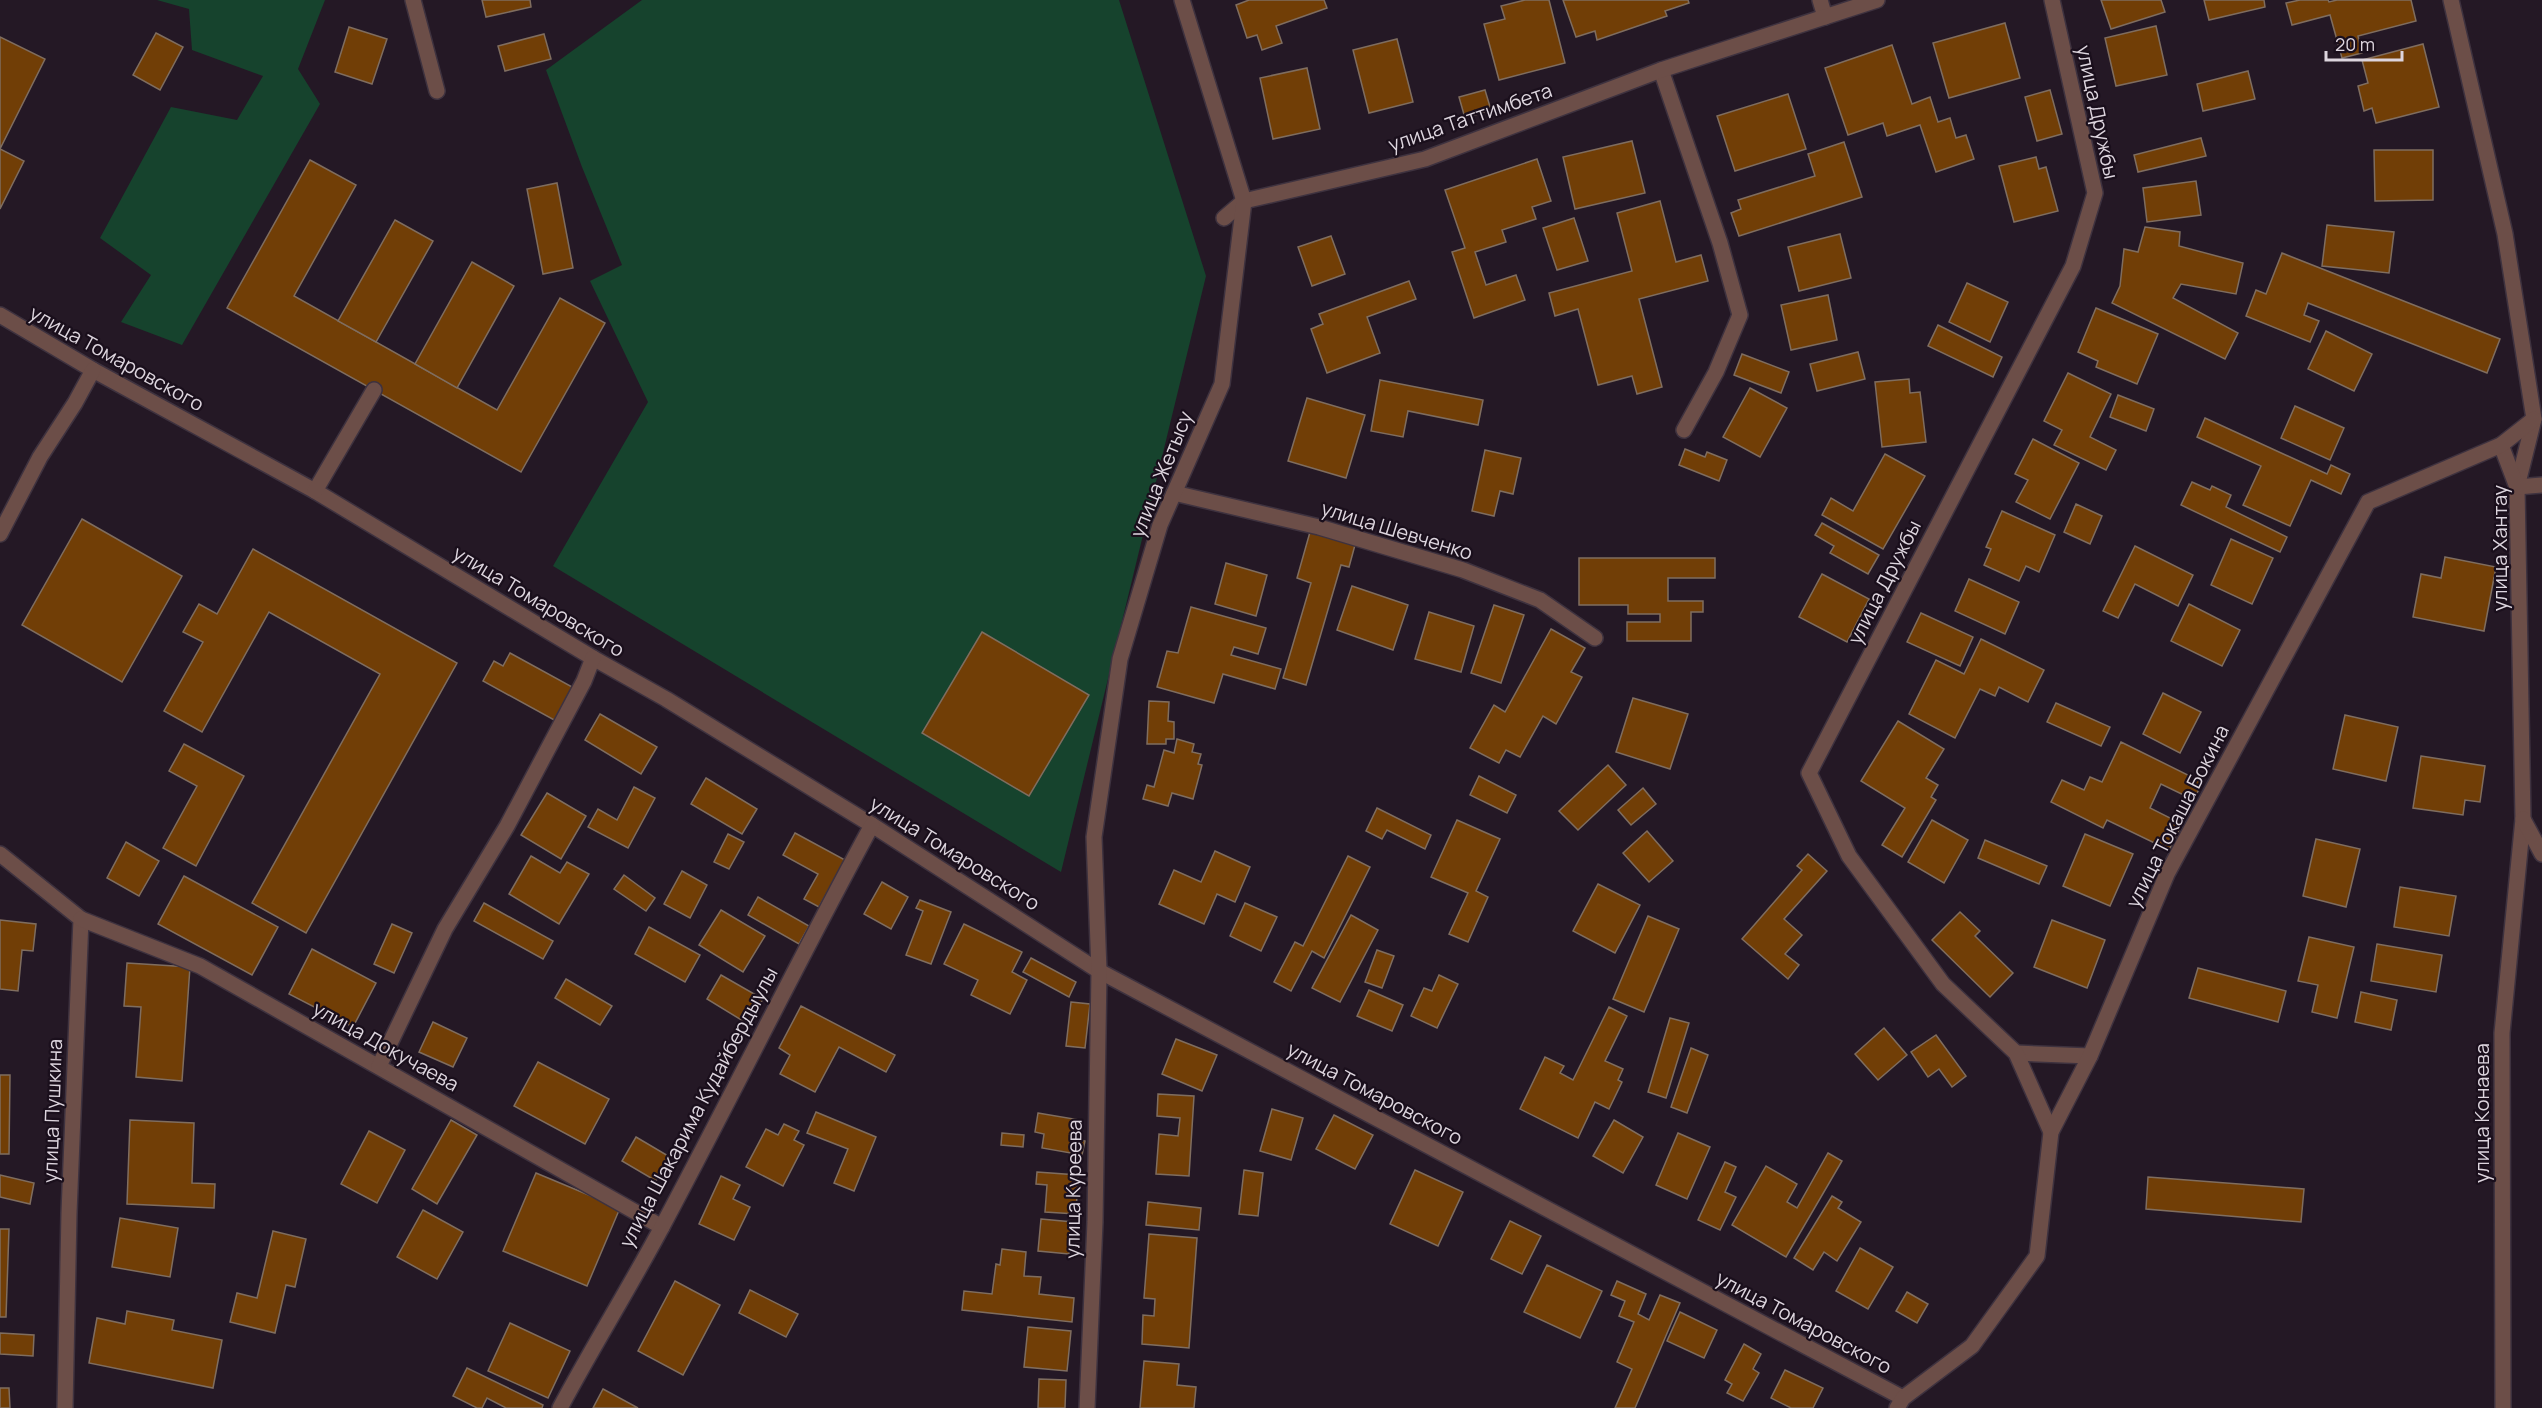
<svg xmlns="http://www.w3.org/2000/svg" width="2542" height="1408" viewBox="0 0 2542 1408" font-family="Manrope,sans-serif">
	<rect width="100%" height="100%" fill="#241825"/>
	<!-- green -->
	<g fill="#16432d">
		<polygon points="157,0 325,0 298,69 320,104 182,345 121,322 151,275 100,238 171,107 237,120 263,76 192,50 189,9"/>
		<polygon points="642,0 1119,0 1206,276 1061,872 553,566 648,402 590,281 622,265 582,167 546,70"/>
	</g>
	<!-- building -->
	<g fill="#713e06" stroke="#7f6d5f" stroke-width="1.5">
		<polygon points="482,0 530,0 531,7 486,17"/>
		<polygon points="1249,0 1324,0 1327,8 1276,26 1282,43 1262,50 1257,35 1247,38 1236,5"/>
		<polygon points="1525,0 1549,0 1565,63 1499,80 1484,24 1505,19 1501,6"/>
		<polygon points="1563,0 1688,0 1689,3 1665,11 1667,16 1597,40 1595,31 1576,37"/>
		<polygon points="2101,0 2161,0 2165,12 2111,29"/>
		<polygon points="2204,0 2264,0 2265,7 2209,20"/>
		<polygon points="2300,0 2328,0 2329,2 2337,0 2411,0 2416,21 2358,36 2362,53 2342,58 2330,15 2292,25 2286,3"/>
		<polygon points="2005,23 2020,78 1949,98 1933,43"/>
		<polygon points="2156,26 2167,75 2116,86 2105,38"/>
		<polygon points="349,27 387,39 372,84 335,72"/>
		<polygon points="156,33 183,47 160,90 133,75"/>
		<polygon points="544,34 551,59 505,71 498,46"/>
		<polygon points="0,37 45,59 0,149 24,161 0,209"/>
		<polygon points="1397,39 1413,102 1369,113 1353,50"/>
		<polygon points="2423,44 2439,107 2376,123 2372,108 2364,111 2358,86 2368,83 2362,60"/>
		<polygon points="1892,45 1912,104 1930,97 1938,122 1950,118 1956,138 1966,135 1974,159 1936,172 1920,125 1887,136 1883,123 1848,135 1825,68"/>
		<polygon points="1307,68 1320,129 1273,139 1260,78"/>
		<polygon points="2248,71 2255,99 2203,111 2197,84"/>
		<polygon points="1485,90 1491,110 1465,118 1459,97"/>
		<polygon points="2050,90 2062,134 2037,141 2025,97"/>
		<polygon points="1788,94 1806,149 1735,171 1717,116"/>
		<polygon points="2201,138 2206,156 2138,172 2134,155"/>
		<polygon points="1632,141 1645,193 1575,209 1563,157"/>
		<polygon points="1844,142 1862,197 1739,236 1731,213 1741,209 1738,200 1815,176 1808,154"/>
		<polygon points="2374,150 2433,150 2433,200 2375,201"/>
		<polygon points="2036,157 2039,169 2046,167 2058,211 2014,222 1999,166"/>
		<polygon points="1537,159 1551,201 1532,207 1536,219 1502,230 1506,242 1475,252 1486,285 1516,275 1525,300 1474,318 1452,252 1465,248 1445,190"/>
		<polygon points="310,160 356,185 294,296 497,410 560,298 605,323 521,472 227,308"/>
		<polygon points="2196,181 2201,215 2147,222 2143,188"/>
		<polygon points="557,183 573,268 543,274 527,189"/>
		<polygon points="1660,201 1676,262 1701,255 1708,281 1639,299 1662,387 1637,394 1632,376 1598,385 1578,309 1555,316 1549,293 1632,271 1617,213"/>
		<polygon points="1574,218 1588,261 1557,270 1543,228"/>
		<polygon points="395,220 433,241 376,342 338,321"/>
		<polygon points="2327,225 2394,232 2389,273 2322,266"/>
		<polygon points="2145,227 2180,232 2179,246 2243,263 2236,294 2181,284 2173,298 2238,333 2225,359 2112,303 2120,286 2124,249 2138,252"/>
		<polygon points="1840,234 1851,278 1799,291 1788,247"/>
		<polygon points="1331,236 1345,274 1312,286 1298,247"/>
		<polygon points="2282,253 2500,339 2487,373 2308,303 2304,315 2319,321 2310,342 2246,316 2256,290 2266,294"/>
		<polygon points="472,262 514,286 457,388 415,364"/>
		<polygon points="1409,281 1416,299 1367,317 1380,353 1327,373 1311,329 1323,324 1319,314"/>
		<polygon points="1967,283 2008,302 1990,342 1949,322"/>
		<polygon points="1828,295 1837,340 1791,350 1781,305"/>
		<polygon points="2096,308 2158,334 2137,384 2096,367 2098,361 2078,352"/>
		<polygon points="1938,325 2002,357 1993,377 1928,346"/>
		<polygon points="2326,331 2372,354 2354,391 2308,369"/>
		<polygon points="1858,352 1865,379 1817,391 1810,364"/>
		<polygon points="1742,354 1789,372 1781,393 1734,375"/>
		<polygon points="2068,373 2111,394 2090,437 2116,450 2106,470 2054,445 2062,430 2044,421"/>
		<polygon points="1909,379 1910,393 1920,392 1926,442 1882,447 1875,382"/>
		<polygon points="1380,380 1483,400 1478,425 1408,411 1403,437 1371,431"/>
		<polygon points="1750,388 1787,408 1760,457 1723,437"/>
		<polygon points="2118,395 2154,409 2146,431 2110,417"/>
		<polygon points="1307,398 1365,415 1346,478 1288,461"/>
		<polygon points="2295,406 2344,428 2330,460 2281,438"/>
		<polygon points="2205,418 2327,474 2331,465 2350,474 2341,494 2311,480 2290,526 2243,505 2261,466 2197,437"/>
		<polygon points="2033,439 2079,463 2050,519 2016,502 2028,480 2015,474"/>
		<polygon points="1685,449 1705,457 1707,452 1727,460 1719,481 1679,465"/>
		<polygon points="1485,450 1521,458 1513,494 1500,491 1494,516 1472,511"/>
		<polygon points="1885,454 1925,476 1883,549 1822,515 1831,498 1853,511"/>
		<polygon points="2192,482 2210,490 2212,486 2231,495 2226,507 2287,537 2280,552 2181,505"/>
		<polygon points="2076,504 2102,516 2090,544 2064,532"/>
		<polygon points="2002,511 2055,535 2039,572 2026,566 2019,581 1984,565 1991,549 1986,547"/>
		<polygon points="82,519 182,576 122,682 22,625"/>
		<polygon points="1822,523 1879,555 1868,574 1830,553 1834,546 1815,535"/>
		<polygon points="1310,532 1355,545 1349,567 1341,565 1306,685 1283,678 1311,583 1297,578"/>
		<polygon points="2231,539 2273,558 2252,604 2211,585"/>
		<polygon points="2135,546 2193,575 2178,606 2135,584 2118,618 2103,611"/>
		<polygon points="253,549 457,663 306,933 252,903 380,674 269,612 202,732 164,711 203,642 183,632 199,604 217,614"/>
		<polygon points="2445,557 2496,567 2484,631 2413,617 2421,574 2441,578"/>
		<polygon points="1579,558 1715,558 1715,578 1668,578 1668,601 1703,601 1703,612 1691,612 1691,641 1627,641 1627,622 1660,622 1660,614 1628,614 1628,605 1579,605"/>
		<polygon points="1226,563 1267,575 1256,616 1215,604"/>
		<polygon points="1822,574 1869,599 1847,642 1799,617"/>
		<polygon points="1969,579 2019,602 2005,634 1955,611"/>
		<polygon points="1352,586 1408,605 1393,650 1337,630"/>
		<polygon points="2189,604 2240,630 2222,666 2171,641"/>
		<polygon points="1494,605 1524,615 1501,683 1471,673"/>
		<polygon points="1191,607 1266,628 1258,654 1234,647 1231,655 1281,669 1275,689 1223,674 1214,703 1157,687 1167,651 1178,653"/>
		<polygon points="1429,612 1474,626 1461,672 1415,659"/>
		<polygon points="1921,613 1973,637 1960,666 1907,642"/>
		<polygon points="1551,629 1585,648 1571,672 1582,677 1556,724 1543,716 1520,757 1506,750 1499,763 1470,748 1494,705 1505,712"/>
		<polygon points="982,632 1089,695 1029,796 922,733"/>
		<polygon points="1981,639 2044,670 2028,702 1999,687 1995,696 1980,689 1955,738 1909,714 1936,660 1964,674"/>
		<polygon points="510,653 574,688 556,721 483,681 494,661 503,666"/>
		<polygon points="2163,693 2201,712 2180,753 2143,734"/>
		<polygon points="1633,698 1688,714 1670,769 1616,752"/>
		<polygon points="1149,701 1169,702 1168,721 1174,722 1174,739 1166,739 1166,744 1147,744"/>
		<polygon points="2056,703 2110,727 2101,746 2047,722"/>
		<polygon points="600,714 657,747 641,774 585,740"/>
		<polygon points="2345,715 2398,727 2386,781 2333,769"/>
		<polygon points="1898,721 1944,749 1926,778 1938,785 1931,797 1936,800 1902,857 1882,845 1905,808 1861,781"/>
		<polygon points="1177,739 1194,744 1192,752 1201,754 1198,764 1202,765 1193,799 1172,793 1168,806 1143,799 1147,785 1154,787 1164,750 1174,753"/>
		<polygon points="2121,742 2202,782 2194,800 2161,784 2150,808 2182,824 2169,850 2107,820 2103,828 2051,802 2062,780 2084,790 2090,777 2102,782"/>
		<polygon points="184,744 244,776 196,866 163,848 197,786 169,771"/>
		<polygon points="2421,756 2485,766 2480,802 2465,800 2463,815 2413,808"/>
		<polygon points="1608,765 1626,785 1578,830 1559,811"/>
		<polygon points="1479,776 1516,795 1507,813 1470,795"/>
		<polygon points="706,778 757,809 742,834 691,804"/>
		<polygon points="634,787 655,798 628,848 588,827 598,809 617,820"/>
		<polygon points="1643,788 1656,804 1631,825 1618,810"/>
		<polygon points="547,793 586,816 561,859 521,835"/>
		<polygon points="1377,808 1431,835 1425,849 1387,830 1382,839 1366,831"/>
		<polygon points="1457,820 1500,839 1476,891 1488,897 1468,942 1449,934 1468,893 1431,877"/>
		<polygon points="1932,820 1968,840 1944,883 1908,862"/>
		<polygon points="1647,831 1673,861 1649,882 1623,853"/>
		<polygon points="795,833 845,860 819,907 804,899 818,874 783,855"/>
		<polygon points="728,834 744,842 729,869 714,862"/>
		<polygon points="2085,834 2133,854 2110,906 2063,886"/>
		<polygon points="2316,839 2360,849 2346,907 2303,896"/>
		<polygon points="1985,840 2047,866 2039,884 1978,858"/>
		<polygon points="126,842 159,861 139,896 107,878"/>
		<polygon points="1215,851 1250,867 1235,902 1217,894 1204,924 1159,904 1174,870 1201,882"/>
		<polygon points="1808,854 1827,871 1784,919 1802,935 1785,954 1799,965 1788,979 1742,939 1802,870 1797,866"/>
		<polygon points="531,856 560,873 567,862 589,874 559,924 509,894"/>
		<polygon points="1348,856 1370,867 1324,958 1312,951 1291,991 1274,982 1295,942 1303,946"/>
		<polygon points="682,871 707,885 690,918 664,904"/>
		<polygon points="624,875 655,898 646,911 614,889"/>
		<polygon points="184,876 278,927 252,975 158,924"/>
		<polygon points="882,882 908,897 891,929 864,914"/>
		<polygon points="1598,884 1640,905 1615,953 1573,931"/>
		<polygon points="2400,887 2456,896 2449,936 2394,927"/>
		<polygon points="758,897 809,926 799,944 748,915"/>
		<polygon points="920,900 951,912 931,964 906,955 923,911 916,908"/>
		<polygon points="484,903 553,941 543,959 474,921"/>
		<polygon points="1245,903 1277,917 1261,951 1230,936"/>
		<polygon points="721,910 765,936 743,972 699,945"/>
		<polygon points="1960,912 1980,931 1975,936 2013,973 1990,997 1932,940"/>
		<polygon points="1351,915 1378,930 1340,1002 1312,988"/>
		<polygon points="1648,916 1679,929 1644,1012 1613,999"/>
		<polygon points="0,920 36,924 33,951 22,950 18,991 0,989"/>
		<polygon points="2052,920 2105,940 2087,988 2034,967"/>
		<polygon points="392,924 412,933 394,973 374,964"/>
		<polygon points="964,924 1022,952 1012,972 1027,980 1010,1014 971,995 978,980 944,964"/>
		<polygon points="649,927 700,955 685,982 635,954"/>
		<polygon points="2309,937 2354,947 2337,1018 2312,1012 2318,985 2298,981"/>
		<polygon points="2377,944 2442,955 2436,992 2371,981"/>
		<polygon points="312,949 376,983 353,1027 289,994"/>
		<polygon points="1377,950 1394,956 1382,988 1365,982"/>
		<polygon points="1031,958 1076,982 1069,997 1023,972"/>
		<polygon points="127,963 190,967 182,1081 136,1077 141,1007 124,1006"/>
		<polygon points="2198,968 2286,991 2278,1022 2189,998"/>
		<polygon points="721,975 763,999 748,1024 707,999"/>
		<polygon points="1439,975 1458,984 1437,1028 1411,1016 1424,988 1432,991"/>
		<polygon points="566,979 612,1006 600,1025 555,998"/>
		<polygon points="1369,990 1403,1005 1392,1031 1357,1016"/>
		<polygon points="2361,992 2397,1000 2391,1030 2355,1022"/>
		<polygon points="1071,1002 1090,1004 1085,1048 1066,1046"/>
		<polygon points="801,1006 895,1055 886,1072 839,1047 815,1092 780,1074 790,1055 779,1048"/>
		<polygon points="1609,1007 1627,1016 1605,1061 1623,1069 1618,1080 1622,1082 1609,1109 1595,1102 1578,1138 1520,1109 1545,1057 1564,1066 1560,1073 1573,1080"/>
		<polygon points="1670,1018 1689,1023 1666,1098 1648,1092"/>
		<polygon points="433,1022 467,1038 453,1067 419,1052"/>
		<polygon points="1884,1028 1907,1055 1878,1080 1855,1054"/>
		<polygon points="1936,1035 1966,1076 1952,1087 1939,1069 1928,1077 1911,1052"/>
		<polygon points="1176,1039 1217,1055 1202,1091 1162,1074"/>
		<polygon points="1691,1048 1708,1055 1687,1113 1671,1107"/>
		<polygon points="538,1062 609,1099 585,1144 514,1106"/>
		<polygon points="0,1075 10,1075 9,1154 0,1154"/>
		<polygon points="1158,1094 1194,1096 1189,1176 1156,1174 1159,1134 1178,1136 1180,1118 1157,1116"/>
		<polygon points="1272,1109 1303,1118 1291,1160 1260,1151"/>
		<polygon points="816,1112 876,1137 854,1191 834,1183 848,1149 807,1133"/>
		<polygon points="1038,1113 1080,1120 1077,1139 1085,1141 1082,1155 1042,1148 1044,1134 1035,1132"/>
		<polygon points="1334,1115 1373,1135 1355,1169 1316,1149"/>
		<polygon points="130,1120 194,1123 192,1183 215,1184 214,1208 127,1204"/>
		<polygon points="451,1120 477,1135 437,1204 412,1189"/>
		<polygon points="1614,1120 1643,1137 1623,1173 1593,1156"/>
		<polygon points="784,1124 799,1131 794,1140 804,1145 783,1186 746,1167 766,1129 778,1135"/>
		<polygon points="369,1131 405,1150 377,1203 341,1184"/>
		<polygon points="1002,1133 1024,1135 1023,1147 1001,1145"/>
		<polygon points="1678,1133 1710,1147 1687,1199 1656,1185"/>
		<polygon points="636,1137 670,1157 656,1181 622,1161"/>
		<polygon points="1828,1153 1842,1161 1786,1257 1732,1225 1766,1166 1797,1184 1787,1202 1797,1208"/>
		<polygon points="1725,1162 1736,1167 1725,1192 1736,1197 1720,1230 1698,1220"/>
		<polygon points="1244,1170 1263,1173 1258,1216 1239,1214"/>
		<polygon points="1415,1170 1463,1192 1438,1246 1390,1224"/>
		<polygon points="1037,1172 1078,1175 1076,1214 1045,1212 1047,1185 1036,1184"/>
		<polygon points="536,1173 620,1208 587,1286 503,1251"/>
		<polygon points="0,1175 34,1183 30,1204 0,1197"/>
		<polygon points="721,1176 740,1185 733,1199 750,1207 734,1240 699,1224"/>
		<polygon points="2148,1177 2304,1189 2301,1222 2146,1209"/>
		<polygon points="1832,1196 1842,1202 1838,1208 1861,1222 1837,1261 1824,1252 1813,1270 1794,1258"/>
		<polygon points="1148,1202 1201,1208 1199,1230 1146,1225"/>
		<polygon points="423,1210 463,1232 437,1279 397,1257"/>
		<polygon points="120,1218 178,1228 170,1277 112,1267"/>
		<polygon points="1041,1219 1073,1222 1069,1254 1038,1251"/>
		<polygon points="1510,1221 1541,1236 1522,1274 1491,1259"/>
		<polygon points="0,1229 9,1229 6,1317 0,1317"/>
		<polygon points="273,1231 306,1239 295,1287 286,1285 275,1333 230,1322 237,1293 257,1298"/>
		<polygon points="1149,1234 1197,1238 1189,1348 1142,1344 1143,1315 1154,1316 1155,1299 1144,1298"/>
		<polygon points="1860,1248 1893,1267 1868,1309 1836,1291"/>
		<polygon points="1002,1249 1026,1252 1024,1276 1041,1277 1039,1294 1074,1298 1072,1322 962,1310 964,1291 992,1294 996,1264 1000,1265"/>
		<polygon points="1547,1265 1602,1291 1580,1338 1524,1312"/>
		<polygon points="675,1281 720,1305 683,1375 638,1351"/>
		<polygon points="1617,1281 1646,1294 1638,1314 1649,1320 1660,1295 1680,1303 1635,1408 1615,1408 1632,1369 1617,1362 1634,1322 1619,1316 1625,1301 1611,1295"/>
		<polygon points="750,1290 798,1314 786,1337 739,1313"/>
		<polygon points="1907,1292 1928,1304 1917,1323 1896,1311"/>
		<polygon points="127,1311 174,1320 172,1330 222,1340 213,1388 89,1363 97,1318 125,1324"/>
		<polygon points="1680,1312 1717,1330 1704,1358 1667,1341"/>
		<polygon points="510,1323 570,1351 548,1398 488,1371"/>
		<polygon points="1028,1327 1071,1331 1067,1371 1024,1367"/>
		<polygon points="0,1333 34,1335 33,1356 0,1354"/>
		<polygon points="1744,1344 1761,1354 1753,1369 1759,1373 1743,1401 1727,1393 1732,1384 1725,1380"/>
		<polygon points="1144,1361 1179,1364 1177,1385 1196,1387 1194,1408 1140,1408"/>
		<polygon points="467,1368 543,1405 542,1408 506,1408 487,1398 482,1408 477,1408 453,1396"/>
		<polygon points="1785,1370 1823,1388 1813,1408 1791,1408 1771,1398"/>
		<polygon points="1039,1379 1066,1380 1065,1408 1038,1408"/>
		<polygon points="0,1388 9,1388 10,1408 0,1408"/>
		<polygon points="603,1389 638,1408 593,1408"/>
	</g>
	<g fill="none" stroke-linecap="round" stroke-linejoin="round">
		<!-- minor casing -->
		<g stroke="#3e323f" stroke-width="18">
			<g id="minor">
				<polyline points="413,0 437,91"/>
				<polyline points="1820,0 1825,17"/>
				<polyline points="2451,0 2505,234 2534,419 2517,487 2523,819 2502,1033 2503,1408"/>
				<polyline points="1661,70 1720,243 1740,315 1716,372 1684,430"/>
				<polyline points="1224,218 1244,201 1425,159 1661,70 1877,0"/>
				<polyline points="0,315 93,370 315,491 593,658 666,699 872,825 1099,971 1903,1398"/>
				<polyline points="2501,445 2517,487 2542,485"/>
				<polyline points="315,491 374,390"/>
				<polyline points="1174,493 1319,527 1463,570 1540,600 1595,638"/>
				<polyline points="0,534 40,457 75,403 93,370"/>
				<polyline points="2523,819 2542,854"/>
				<polyline points="0,854 81,919 69,1213 65,1408"/>
				<polyline points="81,919 200,966 662,1227"/>
				<polyline points="2016,1053 2090,1056"/>
				<polyline points="379,1066 445,929 507,826 584,681 593,658"/>
				<polyline points="2051,1132 2016,1053 1943,984 1849,856 1809,773 2073,266 2095,193 2052,0"/>
				<path d="M560,1408c33,-62 70,-121 103,-183 71,-133 137,-268 209,-400"/>
				<polyline points="1087,1408 1095,1222 1099,971 1094,837 1120,659 1160,525 1222,384 1244,201 1182,0"/>
				<polyline points="1897,1408 1903,1398 1972,1346 2037,1256 2051,1132 2090,1056 2167,874 2368,502 2501,445 2534,419"/>
			</g>
		</g>
		<!-- minor -->
		<use href="#minor" stroke="#6c4e48" stroke-width="15"/>
	</g>
	<g text-anchor="middle" dominant-baseline="central" stroke-width="4.5" stroke-linejoin="round" paint-order="stroke">
		<!-- street labels -->
		<g font-size="20" fill="#ddd5de" stroke="#1a0f1c">
			<text transform="translate(2098 112) rotate(78)">улица Дружбы</text>
			<text transform="translate(1470 117) rotate(-19)">улица Таттимбета</text>
			<text transform="translate(117 358) rotate(29)">улица Томаровского</text>
			<text transform="translate(1161 474) rotate(-68)">улица Жетысу</text>
			<text transform="translate(1397 530) rotate(17)">улица Шевченко</text>
			<text transform="translate(2499 548) rotate(-90)">улица Хантау</text>
			<text transform="translate(1884 582) rotate(-63)">улица Дружбы</text>
			<text transform="translate(539 601) rotate(31)">улица Томаровского</text>
			<text transform="translate(2177 816) rotate(-63)">улица Токаша Бокина</text>
			<text transform="translate(955 853) rotate(32)">улица Томаровского</text>
			<text transform="translate(386 1046) rotate(29)">улица Докучаева</text>
			<text transform="translate(1375 1093) rotate(28)">улица Томаровского</text>
			<text transform="translate(698 1107) rotate(-62)">улица Шакарима Кудайбердыулы</text>
			<text transform="translate(52 1111) rotate(-88)">улица Пушкина</text>
			<text transform="translate(2481 1113) rotate(-90)">улица Конаева</text>
			<text transform="translate(1073 1189) rotate(-89)">улица Куреева</text>
			<text transform="translate(1804 1322) rotate(28)">улица Томаровского</text>
		</g>
	</g>
	<!-- scale -->
	<path d="M2326 51v9h76v-9" fill="none" stroke="#ddd5de" stroke-width="3"/>
	<text x="2335" y="51" font-size="18" fill="#ddd5de" stroke="#1a0f1c" stroke-width="4.5" paint-order="stroke">20 m</text>
</svg>
